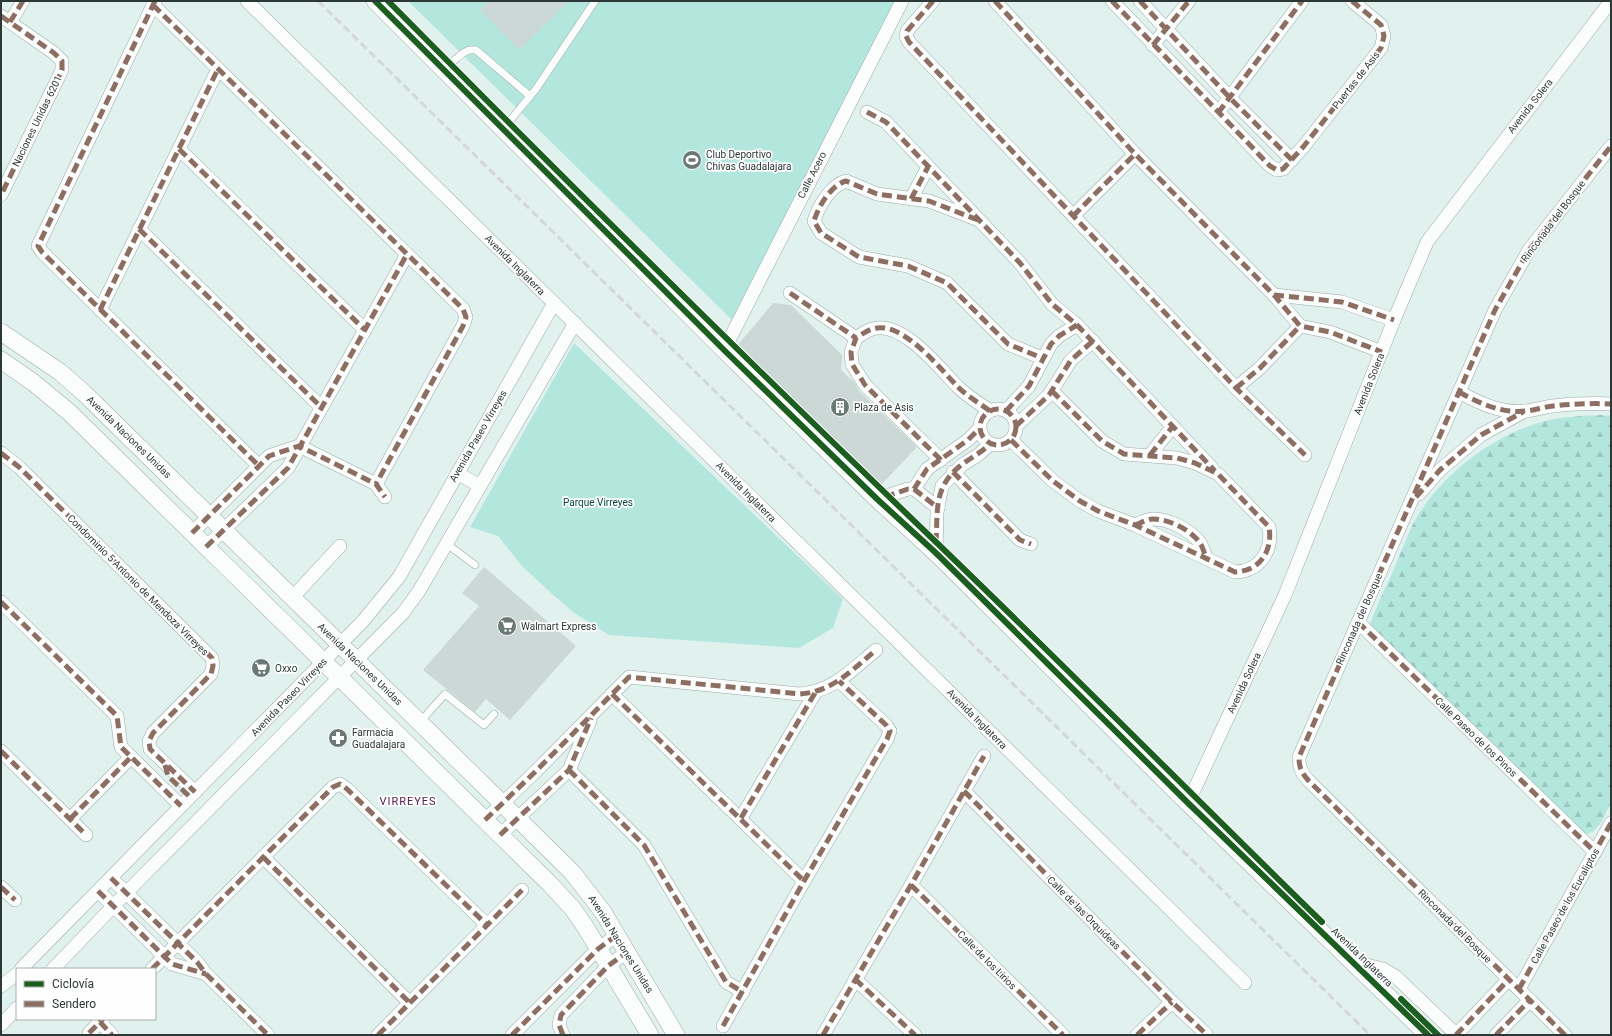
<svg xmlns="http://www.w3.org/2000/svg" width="1612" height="1036" viewBox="0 0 1612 1036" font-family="Roboto,sans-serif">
	<defs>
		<pattern id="forest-firs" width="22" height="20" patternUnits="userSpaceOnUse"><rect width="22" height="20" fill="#b3e7de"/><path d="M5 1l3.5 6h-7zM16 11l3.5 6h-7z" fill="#9ac7bf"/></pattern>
	</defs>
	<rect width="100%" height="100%" fill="#e0f1ee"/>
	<!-- forest -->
	<path fill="url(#forest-firs)" d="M1601,415l10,1v386c-7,14 -12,32 -29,33l-210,-202 -2,-8c6,-19 16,-38 24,-56 6,-15 12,-30 19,-45 24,-45 73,-84 122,-100 21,-7 43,-8 66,-9z"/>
	<!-- park -->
	<g fill="#b3e7de">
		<polygon points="408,1 897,1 732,320"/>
		<polygon points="574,343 843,599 833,628 799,648 609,635 573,612 550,592 523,567 498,536 470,527"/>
	</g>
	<!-- building -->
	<g fill="#cbd8d6">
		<polygon points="489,1 569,1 519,50 480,10"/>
		<polygon points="773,303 791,305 842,355 841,370 854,382 859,391 917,447 881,485 737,346"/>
		<polygon points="484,567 576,646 510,720 486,699 475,712 423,670 479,606 462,593"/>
	</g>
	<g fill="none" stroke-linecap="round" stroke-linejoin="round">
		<!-- service casing -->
		<g stroke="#9daaa8" stroke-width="8">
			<g id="service">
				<path d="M443,70c11,-7 20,-23 33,-20l54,46"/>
				<polyline points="503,129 536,89 595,1"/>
				<polyline points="447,544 475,565"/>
				<polyline points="420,722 445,694 484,725 494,714"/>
			</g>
		</g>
		<!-- minor casing -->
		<g stroke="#9daaa8" stroke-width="14">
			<g id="minor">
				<polyline points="155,1 38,246 42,252 259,466"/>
				<polyline points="247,1 1245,983"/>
				<polyline points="933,1 907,31 906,36 909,42 1236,388 1305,455"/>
				<polyline points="995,1 1135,154 1274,295 1300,326 1330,332 1382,352"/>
				<polyline points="1112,1 1270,166 1277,170 1283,169 1304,146 1381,48 1384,36 1381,25 1352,1"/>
				<polyline points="1140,1 1230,98 1292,160"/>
				<polyline points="153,5 463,309 466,317 463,326 376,484"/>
				<polyline points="1,16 54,53 62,61 62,70 1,195"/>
				<polyline points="10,22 23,1"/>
				<polyline points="1153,45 1189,1"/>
				<polyline points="1224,105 1302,1"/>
				<polyline points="867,112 886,122 1020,263 1052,304 1077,325 1212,468"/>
				<polyline points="179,149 365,330"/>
				<polyline points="911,199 928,167"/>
				<polyline points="1073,216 1135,154"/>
				<path d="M976,219l-47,-18 -52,-7 -31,-13c-15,4 -28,26 -32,40l7,12 38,24 49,9 39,17 61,61 34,14"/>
				<polyline points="139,229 321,407"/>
				<polyline points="790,293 856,338"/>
				<polyline points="1274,295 1342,302 1394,320"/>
				<polyline points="100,310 218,69"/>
				<polyline points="724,350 902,1"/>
				<polyline points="1236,388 1260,368 1300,326"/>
				<path d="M1459,392c20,11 43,22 67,19 9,-1 18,-4 27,-5 19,-2 39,-3 58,-2"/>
				<circle cx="998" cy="427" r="18"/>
				<polyline points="1006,411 1029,386 1051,344 1059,336 1077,325"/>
				<polyline points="1016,426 1049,395 1071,360 1093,341"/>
				<path d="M1011,440l42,41 27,20 18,10 37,14 100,47c25,-1 38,-21 34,-45l-51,-53 -23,-11 -18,-5 -53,-4 -22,-13 -50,-50"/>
				<polyline points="1,453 19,467 212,658 213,666 211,674 153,733 149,741 150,749 195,792"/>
				<polyline points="1150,455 1173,426"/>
				<path d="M941,460l-76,-75 -13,-21 -1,-12 5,-14c5,-3 10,-7 16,-9 30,-10 68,40 86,58 9,9 21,16 32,24"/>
				<polyline points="953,472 1020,540 1031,544"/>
				<polyline points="457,473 480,486"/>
				<polyline points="914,489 938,508"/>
				<polyline points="1419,494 1440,470 1481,435 1525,411"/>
				<polyline points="877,499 908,489 914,489 927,469 968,440 979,429"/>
				<path d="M1135,525c6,-2 12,-6 18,-6 16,0 38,11 47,24 3,4 4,10 6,14"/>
				<polyline points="192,533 269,456 299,446 376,484 385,497"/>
				<polyline points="206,547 288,468 406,256"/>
				<polyline points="936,553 937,512 942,486 962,465 978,455 990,444"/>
				<polyline points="292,598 340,546"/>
				<polyline points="1,602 117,716 121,747 181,806"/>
				<polyline points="1358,622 1595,852"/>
				<polyline points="612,694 804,881"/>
				<polyline points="1,751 86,835"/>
				<polyline points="569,770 644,845 726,982 743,992"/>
				<polyline points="964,791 1172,1002 1206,1034"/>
				<polyline points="1188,803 1285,595 1394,320 1427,242 1611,1"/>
				<polyline points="741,818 815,693"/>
				<polyline points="70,819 131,757"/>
				<path d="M485,820l51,-49 93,-94 171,17c32,-2 52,-24 76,-44"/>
				<polyline points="500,835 569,770 590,721"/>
				<polyline points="263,857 410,1003"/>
				<polyline points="111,878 197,962 206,974 268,1035"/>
				<polyline points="911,885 1063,1035"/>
				<polyline points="1,887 15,900"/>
				<polyline points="98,891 172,964 206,974"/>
				<polyline points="1354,962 1383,969 1395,976 1457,1035"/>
				<polyline points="21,969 363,621 399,577 554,303"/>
				<polyline points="53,969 126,893 403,613 419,591 575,323"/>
				<polyline points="152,969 333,787 340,784 347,789 487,925"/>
				<polyline points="855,979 915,1035"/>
				<polyline points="1,986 17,974"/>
				<polyline points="1519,989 1611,823"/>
				<polyline points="100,1022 112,1035"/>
				<polyline points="1,1025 17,1008"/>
				<polyline points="723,1026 804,881 887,739 890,731 886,725 839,681"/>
				<polyline points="89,1033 103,1019"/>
				<polyline points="378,1035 522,890"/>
				<polyline points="512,1035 598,949 617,935"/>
				<polyline points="563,1035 559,1025 561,1015 608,966 627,952"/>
				<polyline points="823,1035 911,885 984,756"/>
				<polyline points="1137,1035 1172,1002"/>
				<polyline points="1456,1035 1509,979"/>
				<polyline points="1496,1035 1530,1000"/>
				<path d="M1565,1035l-257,-255c-7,-8 -9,-13 -9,-23l196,-447 34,-60 82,-104"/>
			</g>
		</g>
		<!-- tertiary casing -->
		<g stroke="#9daaa8" stroke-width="18">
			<g id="tertiary">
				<polyline points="375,1 724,350 877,499 936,553 1188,803 1428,1035"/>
				<polyline points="1,332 60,372 84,393 572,872 603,912 676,1035"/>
				<polyline points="1,360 34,383 69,412 549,883 573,909 586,928 650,1035"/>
			</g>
		</g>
		<!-- service -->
		<use href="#service" stroke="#fafdfc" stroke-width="7"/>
		<!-- minor -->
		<use href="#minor" stroke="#fafdfc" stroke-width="13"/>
		<!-- tertiary -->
		<use href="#tertiary" stroke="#fafdfc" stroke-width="17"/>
		<!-- rail -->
		<polyline stroke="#d3d8d7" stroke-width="3" stroke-dasharray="8 4" stroke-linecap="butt" points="318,1 1370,1035"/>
		<!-- quiet -->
		<g stroke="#8d6e63" stroke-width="5" stroke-dasharray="10 5" stroke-linecap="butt">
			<polyline points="155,1 38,246 42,252 259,466"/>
			<polyline points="933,1 907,31 906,36 909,42 1236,388 1305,455"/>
			<polyline points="995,1 1135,154 1274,295 1300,326 1330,332 1382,352"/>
			<polyline points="1112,1 1270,166 1277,170 1283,169 1304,146 1381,48 1384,36 1381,25 1352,1"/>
			<polyline points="1140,1 1230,98 1292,160"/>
			<polyline points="153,5 463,309 466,317 463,326 376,484"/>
			<polyline points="1,16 54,53 62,61 62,70 1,195"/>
			<polyline points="10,22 23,1"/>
			<polyline points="1153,45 1189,1"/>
			<polyline points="867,112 886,122 1020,263 1052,304 1077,325 1215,471"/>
			<polyline points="1218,113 1302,1"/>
			<polyline points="179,149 365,330"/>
			<polyline points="911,199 928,167"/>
			<polyline points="1073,216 1135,154"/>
			<path d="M978,220l-49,-19 -52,-7 -31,-13c-15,4 -28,26 -32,40l7,12 38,24 49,9 39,17 61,61 34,14"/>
			<polyline points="139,229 321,407"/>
			<polyline points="790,293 856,338"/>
			<polyline points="1274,295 1342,302 1394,320"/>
			<polyline points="100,310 218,69"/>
			<polyline points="1236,388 1260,368 1300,326"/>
			<path d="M1459,392c20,11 43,22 67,19 9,-1 18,-4 27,-5 19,-2 39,-3 58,-2"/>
			<circle cx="998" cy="427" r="18"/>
			<polyline points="1006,411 1029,386 1051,344 1059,336 1077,325"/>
			<polyline points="1016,426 1049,395 1071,360 1093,341"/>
			<path d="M1011,440l42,41 27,20 18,10 37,14 100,47c25,-1 38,-21 34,-45l-51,-53 -23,-11 -18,-5 -53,-4 -22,-13 -50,-50"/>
			<polyline points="1,453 19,467 212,658 213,666 211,674 153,733 149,741 150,749 195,792"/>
			<polyline points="1150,455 1173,426"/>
			<path d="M941,460l-76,-75 -13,-21 -1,-12 5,-14c5,-3 10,-7 16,-9 30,-10 68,40 86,58 9,9 21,16 32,24"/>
			<polyline points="953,472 1020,540 1031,544"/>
			<polyline points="914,489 938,508"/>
			<polyline points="885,497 908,489 914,489 927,469 968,440 979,429"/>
			<polyline points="1416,497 1440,470 1481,435 1523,412"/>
			<path d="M1135,525c6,-2 12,-6 18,-6 16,0 38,11 47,24 3,4 4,10 6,14"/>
			<polyline points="192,533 269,456 299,446 376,484 385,497"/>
			<path d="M936,543c2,-32 -3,-55 24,-77 10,-8 21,-13 30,-22"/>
			<polyline points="206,547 288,468 406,256"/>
			<polyline points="1,602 117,716 121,747 181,806"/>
			<polyline points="1358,622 1595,852"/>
			<polyline points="612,694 804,881"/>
			<polyline points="1,751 86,835"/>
			<polyline points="165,765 168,776 190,797"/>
			<polyline points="569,770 644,845 726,982 743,992"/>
			<polyline points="964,791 1172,1002 1206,1034"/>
			<polyline points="741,818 815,693"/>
			<polyline points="70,819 131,757"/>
			<path d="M485,820l51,-49 93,-94 171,17c32,-2 52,-24 76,-44"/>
			<polyline points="500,835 569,770 591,718"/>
			<polyline points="263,857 410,1003"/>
			<polyline points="111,878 197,962 206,974 268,1035"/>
			<polyline points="911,885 1063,1035"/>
			<polyline points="1,887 15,900"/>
			<polyline points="98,891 172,964 206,974"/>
			<polyline points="152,969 333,787 340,784 347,789 487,925"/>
			<polyline points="855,979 915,1035"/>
			<polyline points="1519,989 1611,823"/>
			<polyline points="100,1022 112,1035"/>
			<polyline points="723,1026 804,881 887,739 890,731 886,725 839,681"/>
			<polyline points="89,1033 103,1019"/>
			<polyline points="378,1035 522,890"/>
			<polyline points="512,1035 598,949 617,935"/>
			<polyline points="563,1035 559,1025 561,1015 608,966 627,952"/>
			<polyline points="823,1035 911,885 984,756"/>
			<polyline points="1137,1035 1172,1002"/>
			<polyline points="1456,1035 1509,979"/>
			<polyline points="1496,1035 1530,1000"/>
			<path d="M1565,1035l-257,-255c-7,-8 -9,-13 -9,-23l196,-447 34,-60 82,-104"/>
		</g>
		<!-- cycleway casing -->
		<g stroke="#fefefe" stroke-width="8">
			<g id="cycleway">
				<polyline points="375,1 724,350 877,499 936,553 1188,803 1428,1035"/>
				<path d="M388,1c181,183 363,363 549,542 130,125 256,253 385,379"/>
				<polyline points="1401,999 1438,1035"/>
			</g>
		</g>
		<!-- cycleway -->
		<use href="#cycleway" stroke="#1b5e20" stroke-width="6"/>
	</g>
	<!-- icons -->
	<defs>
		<g id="stadium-disc" transform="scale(1)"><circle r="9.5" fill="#6b7976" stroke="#fefefe"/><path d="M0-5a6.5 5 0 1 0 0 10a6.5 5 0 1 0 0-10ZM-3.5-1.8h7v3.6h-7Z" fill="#fff"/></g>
		<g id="building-disc" transform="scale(1)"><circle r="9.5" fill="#6b7976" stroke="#fefefe"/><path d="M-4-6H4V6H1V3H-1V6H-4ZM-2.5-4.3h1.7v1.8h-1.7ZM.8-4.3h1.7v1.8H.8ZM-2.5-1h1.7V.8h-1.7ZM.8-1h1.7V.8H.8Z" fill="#fff"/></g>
		<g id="supermarket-disc" transform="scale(1)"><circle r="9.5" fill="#6b7976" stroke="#fefefe"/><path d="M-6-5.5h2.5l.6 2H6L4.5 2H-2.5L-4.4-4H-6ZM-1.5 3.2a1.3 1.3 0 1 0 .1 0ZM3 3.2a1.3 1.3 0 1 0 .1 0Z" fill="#fff"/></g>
		<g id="pharmacy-disc" transform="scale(1)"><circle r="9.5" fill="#6b7976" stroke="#fefefe"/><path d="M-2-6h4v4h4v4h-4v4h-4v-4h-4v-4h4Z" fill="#fff"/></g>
	</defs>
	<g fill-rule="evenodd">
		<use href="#stadium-disc" x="692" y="160"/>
		<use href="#building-disc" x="840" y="407"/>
		<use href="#supermarket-disc" x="507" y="626"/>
		<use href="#supermarket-disc" x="261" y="668"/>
		<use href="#pharmacy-disc" x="338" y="738"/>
	</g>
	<g text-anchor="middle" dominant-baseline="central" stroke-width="3.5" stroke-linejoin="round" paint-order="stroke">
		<!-- street labels -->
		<g font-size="10" fill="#2c3836" stroke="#fefefe">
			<text transform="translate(1356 80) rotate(-52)">Puertas de Asis</text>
			<text transform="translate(1530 106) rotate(-52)">Avenida Solera</text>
			<text transform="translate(37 121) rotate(-64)">Naciones Unidas 6201</text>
			<text transform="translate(812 175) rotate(-63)">Calle Acero</text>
			<text transform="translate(1553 221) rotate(-53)">Rinconada del Bosque</text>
			<text transform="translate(515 265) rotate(45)">Avenida Inglaterra</text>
			<text transform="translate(1369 384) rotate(-68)">Avenida Solera</text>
			<text transform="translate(478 436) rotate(-60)">Avenida Paseo Virreyes</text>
			<text transform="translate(129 437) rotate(44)">Avenida Naciones Unidas</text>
			<text transform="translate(746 492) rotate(45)">Avenida Inglaterra</text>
			<text transform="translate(138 585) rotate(45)">Condominio 5 Antonio de Mendoza Virreyes</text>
			<text transform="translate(1359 619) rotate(-66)">Rinconada del Bosque</text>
			<text transform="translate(360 664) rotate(44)">Avenida Naciones Unidas</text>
			<text transform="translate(1244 683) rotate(-65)">Avenida Solera</text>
			<text transform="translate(289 697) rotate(-46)">Avenida Paseo Virreyes</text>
			<text transform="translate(977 719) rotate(45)">Avenida Inglaterra</text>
			<text transform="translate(1476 737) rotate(44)">Calle Paseo de los Pinos</text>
			<text transform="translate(1565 906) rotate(-61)">Calle Paseo de los Eucaliptos</text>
			<text transform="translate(1084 913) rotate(45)">Calle de las Orquídeas</text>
			<text transform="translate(1455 926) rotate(45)">Rinconada del Bosque</text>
			<text transform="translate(621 944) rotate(58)">Avenida Naciones Unidas</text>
			<text transform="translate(1362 957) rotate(44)">Avenida Inglaterra</text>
			<text transform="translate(987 960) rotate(45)">Calle de los Lirios</text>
		</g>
		<!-- poi labels -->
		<g font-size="10" fill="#2c3836" stroke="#fefefe" text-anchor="start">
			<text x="706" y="154">Club Deportivo<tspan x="706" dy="12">Chivas Guadalajara</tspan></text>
			<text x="854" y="407">Plaza de Asis</text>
			<text x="521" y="626">Walmart Express</text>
			<text x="275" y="668">Oxxo</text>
			<text x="352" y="732">Farmacia<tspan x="352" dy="12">Guadalajara</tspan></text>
		</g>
		<!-- park labels -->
		<g font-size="10" fill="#03463e" stroke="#fefefe">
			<text x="598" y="502">Parque Virreyes</text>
		</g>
		<!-- neighbourhood labels -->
		<g font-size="11" letter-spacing="1" fill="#55214f" stroke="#fefefe">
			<text x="408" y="801">VIRREYES</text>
		</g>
	</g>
	<!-- border -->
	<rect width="1612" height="1036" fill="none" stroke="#2c3836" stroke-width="4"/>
	<!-- legend -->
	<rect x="16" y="968" width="140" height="52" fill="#fefefe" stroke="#aaafae"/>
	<rect x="24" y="981" width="20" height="6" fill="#1b5e20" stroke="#aaafae"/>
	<text x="52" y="988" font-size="12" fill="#2c3836">Ciclovía</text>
	<rect x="24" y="1001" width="20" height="6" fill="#8d6e63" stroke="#aaafae"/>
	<text x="52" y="1008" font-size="12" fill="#2c3836">Sendero</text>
</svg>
